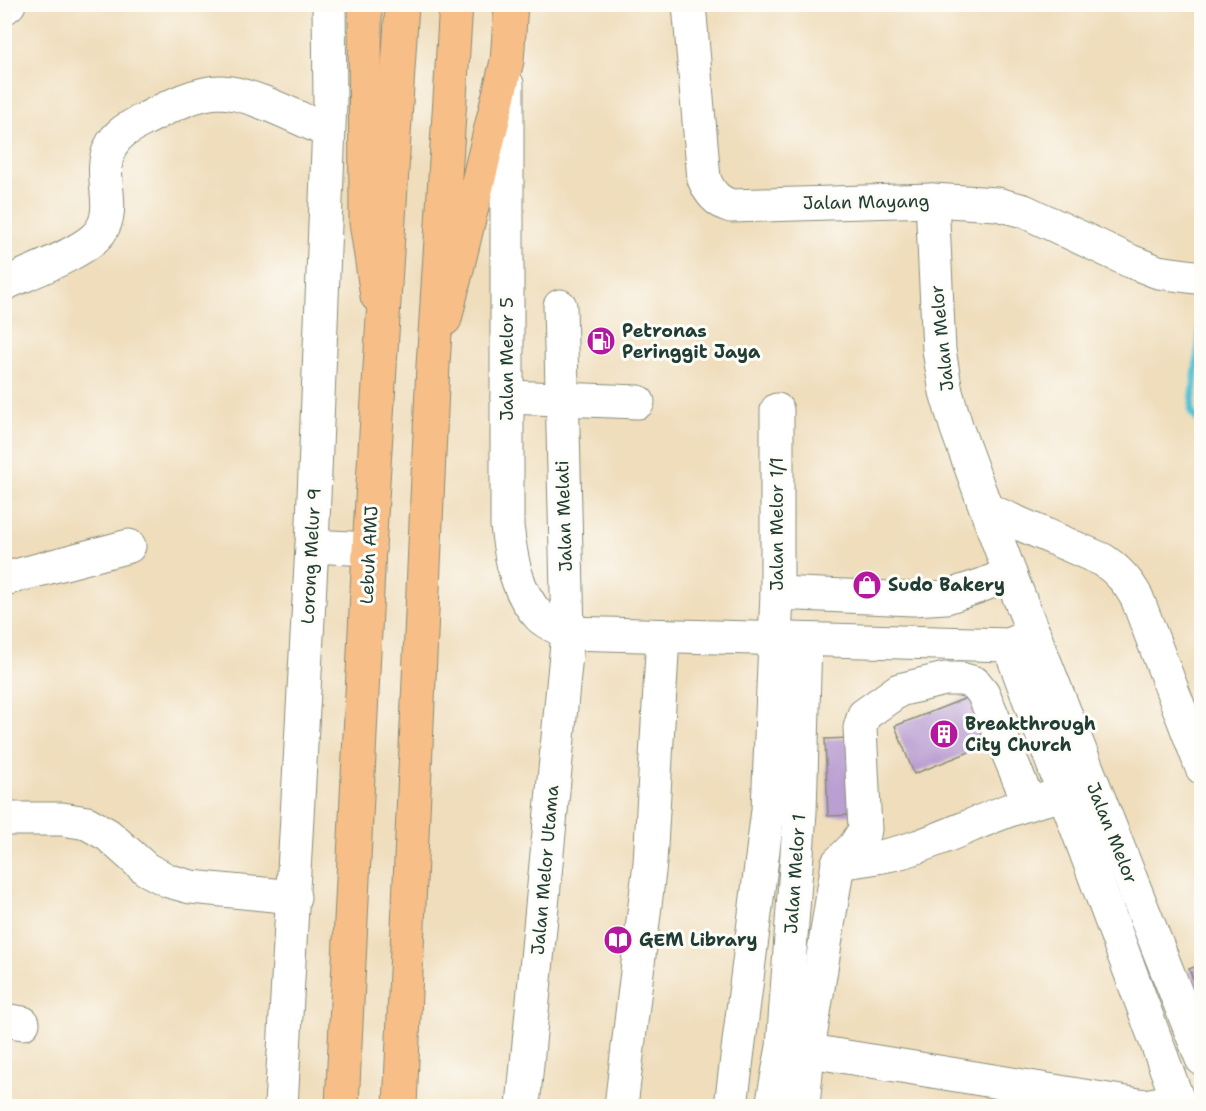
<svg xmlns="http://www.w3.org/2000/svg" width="1206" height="1111" viewBox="0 0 1206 1111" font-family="'Shantell Sans',sans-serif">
	<rect width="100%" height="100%" fill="#fdfcf7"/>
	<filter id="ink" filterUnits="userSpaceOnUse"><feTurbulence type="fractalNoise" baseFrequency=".0167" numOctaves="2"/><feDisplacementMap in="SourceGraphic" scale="12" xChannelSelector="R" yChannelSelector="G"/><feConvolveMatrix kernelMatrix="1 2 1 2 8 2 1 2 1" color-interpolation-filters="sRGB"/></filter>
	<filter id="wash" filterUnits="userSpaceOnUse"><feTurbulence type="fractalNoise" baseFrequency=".008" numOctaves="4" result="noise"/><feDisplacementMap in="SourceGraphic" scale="24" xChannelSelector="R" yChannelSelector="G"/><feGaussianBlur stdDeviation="1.35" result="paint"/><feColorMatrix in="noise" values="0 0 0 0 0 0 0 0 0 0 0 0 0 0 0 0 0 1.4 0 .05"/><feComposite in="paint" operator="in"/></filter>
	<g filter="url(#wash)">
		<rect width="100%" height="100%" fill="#efddbb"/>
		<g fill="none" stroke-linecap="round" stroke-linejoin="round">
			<!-- stream -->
			<polyline stroke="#58c3d3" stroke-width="7" points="1202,317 1191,412 1202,425"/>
		</g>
		<g id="blocks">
			<!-- building -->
			<g fill="#ba9fd2">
				<polygon points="974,695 992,743 914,774 895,726"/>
				<polygon points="850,738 853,815 828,816 825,739"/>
				<polygon points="1202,964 1202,999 1201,999 1189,969"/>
			</g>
		</g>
	</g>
	<g filter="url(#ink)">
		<use href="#blocks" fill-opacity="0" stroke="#878d78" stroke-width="1.5"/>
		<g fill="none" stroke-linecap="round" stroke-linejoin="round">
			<!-- minor casing -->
			<g stroke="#878d78" stroke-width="35">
				<g id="minor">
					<path d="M689,4l15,175c6,14 12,22 27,27l201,-6 65,4 27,7 106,50 28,11 44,6"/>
					<polyline points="4,8 9,4"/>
					<path d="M507,84v442c4,33 9,66 33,91 7,7 19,11 28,16l441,12 25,-11"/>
					<polyline points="932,200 939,350 946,392 957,429 1010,574 1202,1059"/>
					<path d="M4,284c24,-11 82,-32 96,-52 18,-24 -3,-58 10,-84 7,-16 24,-23 39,-31 21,-11 48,-25 72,-25 31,1 78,27 107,39"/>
					<polyline points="507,397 638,402"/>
					<path d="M988,510l115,50c15,10 25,21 34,38l65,170"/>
					<polyline points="312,546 369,549"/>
					<polyline points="4,579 129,546"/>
					<polyline points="777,593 913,599 946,597 980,586 1010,574"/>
					<polyline points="1009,645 1180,1106"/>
					<polyline points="4,819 62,819 87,823 108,835 146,869 169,881 191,887 294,897"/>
					<path d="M838,863c28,-4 55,-7 81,-17 44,-15 86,-38 131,-48"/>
					<polyline points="4,1020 23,1023"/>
					<polyline points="786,1047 1145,1106 1178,1100"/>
					<polyline points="281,1106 312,546 330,101 329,4"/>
					<polyline points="523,1106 568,633 560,306"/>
					<polyline points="621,1106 650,863 663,636"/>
					<polyline points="731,1106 768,810 777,593 777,410"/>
					<polyline points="772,1106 783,1047 800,812 805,640"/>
					<polyline points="803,1106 808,1050 838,863 854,847 865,830 860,728 864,715 899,690 945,679 961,679 975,683 983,693 1029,803"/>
				</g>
			</g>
			<!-- major casing -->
			<g stroke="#878d78" stroke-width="35">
				<g id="major">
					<polyline points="365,4 366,222 377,296"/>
					<polyline points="445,319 507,61 511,4"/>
				</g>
			</g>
			<!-- highway casing -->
			<g stroke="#878d78" stroke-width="35">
				<g id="highway">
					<polyline points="342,1106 369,549 402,4"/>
					<polyline points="400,1106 433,365 456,4"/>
				</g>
			</g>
			<!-- minor -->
			<use href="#minor" stroke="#fff" stroke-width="33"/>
			<!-- major -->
			<use href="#major" stroke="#f7be87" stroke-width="33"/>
			<!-- highway -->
			<use href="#highway" stroke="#f7be87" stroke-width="33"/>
		</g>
	</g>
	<!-- icons -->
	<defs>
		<g id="fuel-disc" transform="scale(1.5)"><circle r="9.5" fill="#b5179e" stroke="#fdfcf7"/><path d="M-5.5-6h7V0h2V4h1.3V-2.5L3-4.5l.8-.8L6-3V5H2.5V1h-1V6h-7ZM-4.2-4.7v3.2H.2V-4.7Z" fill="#fff"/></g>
		<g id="shop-disc" transform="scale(1.5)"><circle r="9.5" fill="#b5179e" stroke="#fdfcf7"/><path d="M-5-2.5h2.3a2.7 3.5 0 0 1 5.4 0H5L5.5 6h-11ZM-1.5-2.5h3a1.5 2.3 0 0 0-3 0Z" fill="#fff"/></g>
		<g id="building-disc" transform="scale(1.5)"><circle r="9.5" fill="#b5179e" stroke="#fdfcf7"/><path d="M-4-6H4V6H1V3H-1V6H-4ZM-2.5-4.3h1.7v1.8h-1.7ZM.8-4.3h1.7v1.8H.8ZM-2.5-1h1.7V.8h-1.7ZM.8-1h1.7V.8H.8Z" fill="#fff"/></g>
		<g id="library-disc" transform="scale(1.5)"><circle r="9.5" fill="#b5179e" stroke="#fdfcf7"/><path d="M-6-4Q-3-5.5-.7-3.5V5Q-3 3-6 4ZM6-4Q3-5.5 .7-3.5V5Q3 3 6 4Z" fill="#fff"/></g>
	</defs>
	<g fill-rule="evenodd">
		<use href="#fuel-disc" x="601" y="341"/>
		<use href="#shop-disc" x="867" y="585"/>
		<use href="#building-disc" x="944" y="734"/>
		<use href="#library-disc" x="618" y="940"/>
	</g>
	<g text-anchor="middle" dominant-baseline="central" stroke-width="6" stroke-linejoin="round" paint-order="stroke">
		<!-- street labels -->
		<g font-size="18" fill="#1f3d34" stroke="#fdfcf7">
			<text transform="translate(866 202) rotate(-1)">Jalan Mayang</text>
			<text transform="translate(942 338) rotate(-96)">Jalan Melor</text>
			<text transform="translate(507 359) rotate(-90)">Jalan Melor 5</text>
			<text transform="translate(564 516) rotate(-92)">Jalan Melati</text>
			<text transform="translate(777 524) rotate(-90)">Jalan Melor 1/1</text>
			<text transform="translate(369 555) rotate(-87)">Lebuh AMJ</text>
			<text transform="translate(311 556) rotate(-87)">Lorong Melur 9</text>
			<text transform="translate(1112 833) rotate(68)">Jalan Melor</text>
			<text transform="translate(545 870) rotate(-85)">Jalan Melor Utama</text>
			<text transform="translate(795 874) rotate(-86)">Jalan Melor 1</text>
		</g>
		<!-- poi labels -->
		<g font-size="18" font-weight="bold" fill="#1f3d34" stroke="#fdfcf7" text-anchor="start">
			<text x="622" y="331">Petronas<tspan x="622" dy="21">Peringgit Jaya</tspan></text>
			<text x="888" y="585">Sudo Bakery</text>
			<text x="965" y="724">Breakthrough<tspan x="965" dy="21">City Church</tspan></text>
			<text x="639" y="940">GEM Library</text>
		</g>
	</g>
	<!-- margin -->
	<rect width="1206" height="1111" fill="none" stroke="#fdfcf7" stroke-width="24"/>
</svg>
